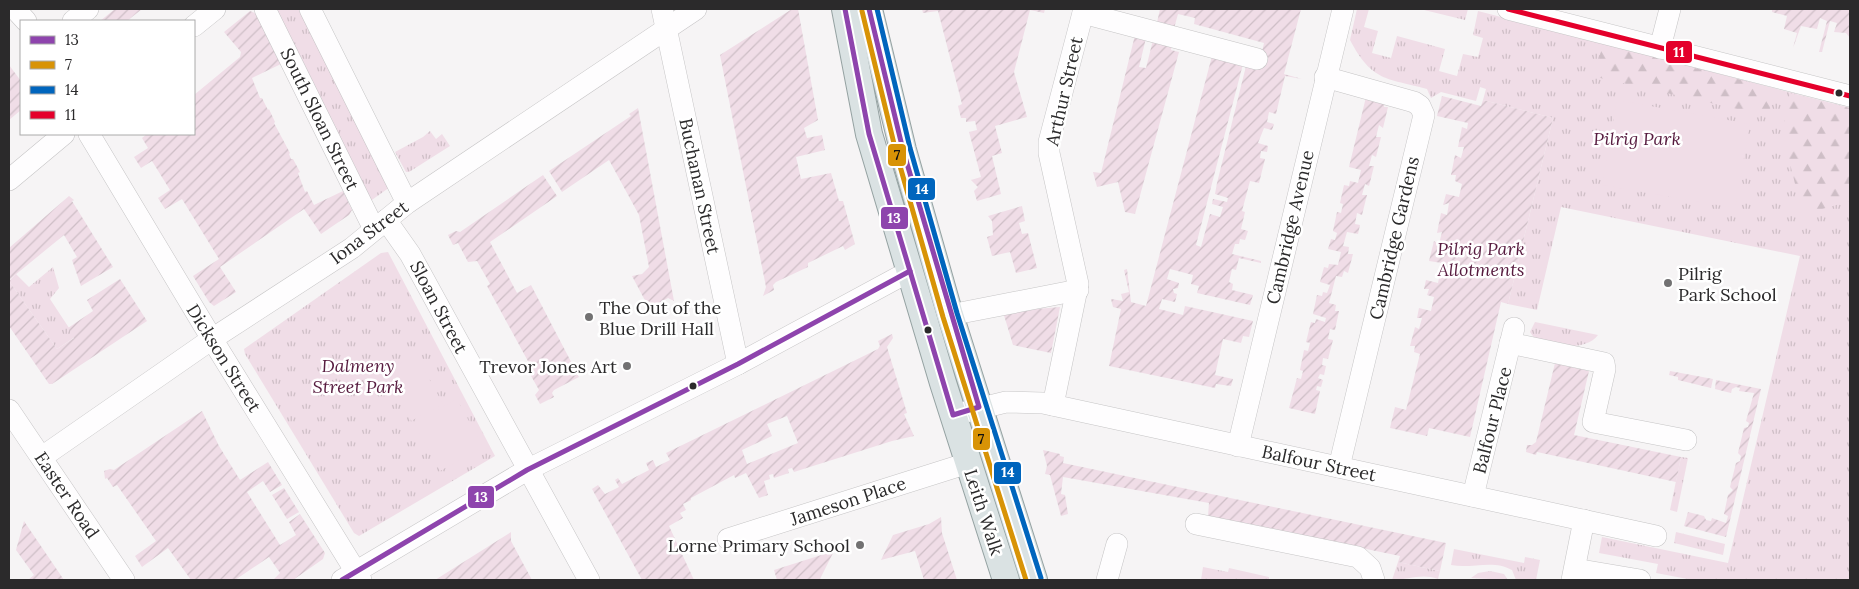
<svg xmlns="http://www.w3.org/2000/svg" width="1859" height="589" viewBox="0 0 1859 589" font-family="Lora,serif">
	<defs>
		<pattern id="grass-tufts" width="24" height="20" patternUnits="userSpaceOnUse" patternTransform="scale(1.25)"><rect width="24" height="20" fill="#f0dde7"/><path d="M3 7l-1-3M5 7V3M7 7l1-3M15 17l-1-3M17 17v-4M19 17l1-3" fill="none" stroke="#cebec6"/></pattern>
		<pattern id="forest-firs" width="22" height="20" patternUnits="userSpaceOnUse" patternTransform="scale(1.25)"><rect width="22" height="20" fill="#f0dde7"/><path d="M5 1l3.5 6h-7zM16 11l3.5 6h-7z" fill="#cebec6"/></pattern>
		<pattern id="garden-furrows" width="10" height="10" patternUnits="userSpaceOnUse" patternTransform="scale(1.25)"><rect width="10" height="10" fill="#f0dde7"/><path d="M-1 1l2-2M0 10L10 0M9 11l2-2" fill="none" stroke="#cebec6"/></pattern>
	</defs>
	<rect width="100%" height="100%" fill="#f6f4f5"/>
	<!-- grass -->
	<g fill="url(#grass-tufts)">
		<polygon points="273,9 302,9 390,187 369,202"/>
		<path d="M1357,9h12l-5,18 14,4 -6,22 19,5 6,-22 48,13 -6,22 18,5 6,-22 15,3 5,-19 -10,-3 5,-24 372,97v472h-157l-37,-7 2,-9 -59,-11 3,-16 126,26 72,-307 -239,-49 -24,103 -29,-6 45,-186 -70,-18 3,-11 -6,-2 -4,14 -35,-9 -10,6 -4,-9c-40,-11 -55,-7 -77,-49z"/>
		<polygon points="1420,9 1468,9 1465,20"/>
		<polygon points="430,131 436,139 442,134 450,146 409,172 406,172 395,152 423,137"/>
		<polygon points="388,252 495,456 359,536 354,533 245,354 244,349 381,253"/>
		<polygon points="53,267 59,288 50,299 75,337 57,349 9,281 16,274 29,287"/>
		<path d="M1535,322l63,13c-10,15 -45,13 -60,6 -3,-2 -6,-6 -8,-9z"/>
		<polygon points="1681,457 1688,458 1677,512 1670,510"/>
		<polygon points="1676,532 1725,544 1723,555 1674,543"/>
		<path d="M1454,549l70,14 1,-6 15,3 -4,20h-20l-4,-10c-19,-11 -40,-1 -61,-5z"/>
		<path d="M1398,562l42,9 -2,8c-17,-6 -29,1 -46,1z"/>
		<polygon points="1203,567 1228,572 1229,568 1269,577 1269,579 1274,580 1201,580"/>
		<polygon points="1490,571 1504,574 1508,580 1471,578 1478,573"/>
	</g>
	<!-- forest -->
	<g fill="url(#forest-firs)">
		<polygon points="1602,44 1776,89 1768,116 1596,77"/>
		<polygon points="1790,93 1850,108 1850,201 1805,214 1801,208 1782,131"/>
	</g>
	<!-- garden -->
	<g fill="url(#garden-furrows)" fill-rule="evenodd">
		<polygon points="115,9 142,9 127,21 100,21"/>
		<polygon points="792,9 798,9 818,120 804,128 807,138 822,135 825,150 796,157 801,179 831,173 839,201 843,201 855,244 845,250 843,246 808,263 808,267 776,282 773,285 774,290 763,296 766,287 720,55"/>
		<polygon points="922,9 1045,9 1044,13 1030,10 1014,72 1027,117 995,126 1002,153 992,156 1001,194 977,201 974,191 978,187 971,180 981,177 969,132 977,130 975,121 966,122 966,118 961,118 958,106 962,104 938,11 923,13"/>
		<polygon points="1160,9 1301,9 1284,74 1302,79 1285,76 1276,114 1269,112 1267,122 1274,124 1272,130 1264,128 1258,143 1268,146 1267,152 1261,151 1260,158 1265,159 1259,183 1250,181 1242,211 1245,212 1241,229 1248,231 1245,240 1240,239 1239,244 1235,244 1232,254 1261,261 1261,263 1239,258 1236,270 1232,269 1229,282 1233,284 1232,290 1253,295 1250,305 1197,293 1199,286 1191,284 1193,275 1170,269 1167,279 1179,283 1178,288 1173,289 1174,293 1177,294 1175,302 1162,299 1159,309 1183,315 1185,306 1253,321 1249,337 1243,336 1241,343 1223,339 1215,375 1233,379 1231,386 1216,384 1215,388 1109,366 1121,309 1113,307 1111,299 1123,301 1121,294 1129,292 1124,270 1127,269 1131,302 1146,306 1212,56 1243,64 1196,245 1201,247 1210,214 1220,217 1223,207 1212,204 1213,199 1227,202 1228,198 1215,194 1217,183 1246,66 1258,69 1264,43 1194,24 1195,18 1178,14 1173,32 1156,27"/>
		<polygon points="1772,9 1850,9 1850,38 1846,33 1834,32 1837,23 1830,21 1822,52 1819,52 1827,21 1820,18 1817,29 1801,26 1793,48 1797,33 1784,29 1787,16 1772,12"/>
		<polygon points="250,11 257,14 281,64 252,78 260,98 262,98 268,110 269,109 275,122 274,123 290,153 289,154 291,159 293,159 300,172 298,173 305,192 307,191 314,205 343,191 352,210 349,215 321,234 304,209 220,267 236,292 214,306 209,302 193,276 219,259 182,199 165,209 158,198 170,190 152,161 141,168 134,157 148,148 142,138 147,134 194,134 194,95 240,57 241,52 224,32"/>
		<polygon points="1135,35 1146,38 1139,67 1146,68 1153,40 1172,45 1171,50 1179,52 1135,214 1125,212 1118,182 1097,187 1093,172 1101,173"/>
		<polygon points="9,65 21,81 21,110 9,120"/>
		<polygon points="1442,96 1481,106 1483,100 1553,118 1508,304 1501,302 1470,437 1429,428 1427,436 1390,428 1395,407 1406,410 1420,354 1414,352 1415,346 1410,346 1415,327 1419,329 1422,318 1417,318 1419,308 1431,311 1434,297 1427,295 1429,289 1424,289 1426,280 1438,283 1442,263 1429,261 1434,241 1439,244 1442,232 1437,233 1441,213 1447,215 1449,203 1443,205 1446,194 1459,197 1462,184 1455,181 1456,175 1451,175 1455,155 1461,158 1464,147 1458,147 1462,127 1467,129 1468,123 1437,116"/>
		<polygon points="1366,97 1385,102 1384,107 1388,107 1383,128 1379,125 1376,137 1381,137 1376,157 1372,155 1369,166 1374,166 1369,186 1365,184 1362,195 1367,195 1362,215 1357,213 1355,224 1360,225 1358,234 1347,232 1343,246 1349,247 1348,254 1353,254 1348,273 1344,271 1342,277 1336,276 1329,303 1336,305 1335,311 1339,311 1335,330 1330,329 1328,339 1333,340 1328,359 1323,358 1322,365 1326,366 1324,375 1320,374 1318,378 1323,380 1321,387 1317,386 1316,390 1320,391 1315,414 1289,408 1297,378 1301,379 1303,371 1300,370 1304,350 1308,351 1310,343 1306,342 1311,322 1315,323 1316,319 1325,322 1326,318 1313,314 1317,295 1322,296 1323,292 1327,293 1330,285 1320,282 1324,267 1328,268 1329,264 1338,265 1341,252 1328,249 1331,239 1335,240 1337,233 1333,231 1337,212 1341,213 1343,204 1340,203 1344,185 1349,186 1350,181 1358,183 1361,170 1349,167"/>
		<polygon points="638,108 674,301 668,298 649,308 632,276 642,274 649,267 639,215 609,160 562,192 549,171 631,116 629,114"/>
		<polygon points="543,175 557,196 490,242 517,293 531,285 579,377 554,390 552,393 554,397 540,404 535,395 539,390 526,367 529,363 487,286 490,284 477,261 468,262 458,243 453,245 448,235 456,231 460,232"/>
		<polygon points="69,196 74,200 72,201 113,267 81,286 72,260 77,257 64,235 9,280 9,248"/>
		<polygon points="1022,206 1025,221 1019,223 1022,234 1028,233 1037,268 1016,273 1010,252 992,256 987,237 993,235 992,221 988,216"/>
		<polygon points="120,279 147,321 52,384 49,384 9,326 9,281 57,349 74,338 68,328 93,311 87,300"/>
		<polygon points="1060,307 1051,353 1013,345 1003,312"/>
		<path d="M892,334l1,4 -6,9 20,66 -3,1 10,22 -22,5 -98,31 -2,-4 -4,1 1,4 -15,5 -1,-4 -4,1 1,4 -6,2 4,14 -9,3 -13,-25 -11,5 -1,-3 -43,23v2l-8,4 3,6 -6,3 3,5 -14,8 25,54h-52l-50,-91 6,-4 7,9 14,-7 -4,-7 3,-2 4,6 27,-14 -3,-7 7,-3 3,7 14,-7 -4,-7 212,-104 2,-3 -2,-5zM787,416l11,27 -51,21 -5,-14 30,-14 -5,-12z"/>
		<polygon points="1555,363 1589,371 1574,435 1681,457 1676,482 1537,452 1536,455 1526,452 1527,445 1532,445 1536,442"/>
		<polygon points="1670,371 1713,379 1711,388 1678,380 1678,377 1669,375"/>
		<polygon points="1716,380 1761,389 1726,537 1684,526 1688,512 1704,516 1706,520 1711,521 1712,518 1726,523 1728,516 1724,514 1728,495 1733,490 1730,487 1736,463 1740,461 1741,456 1738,453 1744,428 1748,427 1749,423 1746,421 1754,393 1739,391 1740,388 1736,387 1732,389 1731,393 1715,389"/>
		<polygon points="202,411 219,446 240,480 268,462 282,485 270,492 263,481 247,492 280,545 296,535 289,522 300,514 325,553 323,559 293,580 273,580 280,573 269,557 235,580 191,580 168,548 142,567 135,556 156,541 117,485 113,487 107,478 105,479 104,471 110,469 114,470"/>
		<polygon points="1043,450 1060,454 1060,456 1064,457 1063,463 1446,543 1440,571 1398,562 1400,556 1208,516 1209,503 1063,477 1061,494 1065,495 1068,514 1061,516 1050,475 1045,474 1047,466"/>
		<polygon points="284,488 299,512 287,519 272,495"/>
		<polygon points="941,517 942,533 957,580 924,580 915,551 881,560 893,535 929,524"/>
		<polygon points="24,521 28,527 64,580 28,580 34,575 16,550"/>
		<polygon points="511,532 511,541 532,580 435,580"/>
		<polygon points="834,551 820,579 777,580 774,570"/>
	</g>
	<!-- pitch -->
	<g fill="#f0dde7">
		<polygon points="1617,100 1750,124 1735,208 1602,185"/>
		<polygon points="416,355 443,404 411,421 385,372"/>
		<polygon points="457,399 483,447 440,471 414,423"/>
	</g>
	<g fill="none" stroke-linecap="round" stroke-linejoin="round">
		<!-- minor casing -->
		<g stroke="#c6c5c6" stroke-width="22">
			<g id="minor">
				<polyline points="15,9 26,21"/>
				<polyline points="265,9 374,229"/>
				<polyline points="310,9 407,203"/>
				<polyline points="662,9 738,364"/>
				<polyline points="1508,9 1850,96"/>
				<polyline points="1083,13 1257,59"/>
				<polyline points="73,21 88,9"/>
				<polyline points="194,26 215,9"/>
				<polyline points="1660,48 1670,9"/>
				<polyline points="1325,77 1414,102 1420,106 1424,115 1339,467"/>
				<polyline points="89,134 212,339 361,580"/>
				<polyline points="9,180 64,134"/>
				<polyline points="386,220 410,254 589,580"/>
				<polyline points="950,315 1078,290"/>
				<polyline points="1510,343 1604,363 1605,369 1593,422 1686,440"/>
				<polyline points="1053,405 1078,284 1049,153 1049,142 1084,9"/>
				<polyline points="9,410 124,580"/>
				<polyline points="953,415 1006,402 1043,403 1656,536"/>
				<polyline points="1238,446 1343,9"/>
				<polyline points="42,457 212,339 352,248 407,203 696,9"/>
				<polyline points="1473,496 1514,328"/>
				<polyline points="1196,524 1358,557 1370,568 1374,580"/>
				<polyline points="728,539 968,463"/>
				<polyline points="1575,569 1640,580"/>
				<polyline points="342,580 527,470 738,364 910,271"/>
				<polyline points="1107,580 1117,544"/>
				<polyline points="1572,580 1584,520"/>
			</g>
		</g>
		<!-- major casing -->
		<g stroke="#95a2a2" stroke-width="28">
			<g id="major">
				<polyline points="845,9 869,134 943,383 1006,580"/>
				<polyline points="869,9 903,150 950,315 1034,580"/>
			</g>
		</g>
		<!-- minor -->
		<use href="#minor" stroke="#fefdfe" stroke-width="21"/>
		<!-- major -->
		<use href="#major" stroke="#dae2e3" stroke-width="26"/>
		<!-- bus-1 casing -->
		<g stroke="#fff" stroke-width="9">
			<g id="bus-1">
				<polyline points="845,9 869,134 953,415 979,407 903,150 869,9"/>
				<polyline points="342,580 527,470 738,364 910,271"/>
			</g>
		</g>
		<!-- bus-2 casing -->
		<g stroke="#fff" stroke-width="9">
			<polyline id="bus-2" points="862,11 896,152 943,317 1026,580"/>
		</g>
		<!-- bus-3 casing -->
		<g stroke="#fff" stroke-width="9">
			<polyline id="bus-3" points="877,9 910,148 957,313 1041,578"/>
		</g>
		<!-- bus-4 casing -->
		<g stroke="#fff" stroke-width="9">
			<polyline id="bus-4" points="1508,9 1850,96"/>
		</g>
		<!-- bus-1 -->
		<use href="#bus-1" stroke="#8e44ad" stroke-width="5"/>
		<!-- bus-2 -->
		<use href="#bus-2" stroke="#d89306" stroke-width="5"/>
		<!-- bus-3 -->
		<use href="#bus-3" stroke="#0065bd" stroke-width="5"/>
		<!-- bus-4 -->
		<use href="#bus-4" stroke="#e4002b" stroke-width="5"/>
	</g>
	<!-- markers -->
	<g fill="#2b2a2b" stroke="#fff" stroke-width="2">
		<circle cx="1839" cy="93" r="4.5"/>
		<circle cx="928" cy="330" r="4.5"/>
		<circle cx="693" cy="386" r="4.5"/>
	</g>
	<g fill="#727172" stroke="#fff" stroke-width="2">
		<circle cx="1668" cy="283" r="5"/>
		<circle cx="589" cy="317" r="5"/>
		<circle cx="627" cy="366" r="5"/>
		<circle cx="860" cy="545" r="5"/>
	</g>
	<g text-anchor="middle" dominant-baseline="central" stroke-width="5" stroke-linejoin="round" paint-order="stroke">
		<!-- street labels -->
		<g font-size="18" fill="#2b2a2b" stroke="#fff">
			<text transform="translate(1064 91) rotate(-77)">Arthur Street</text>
			<text transform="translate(320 119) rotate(64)">South Sloan Street</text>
			<text transform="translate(700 186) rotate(78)">Buchanan Street</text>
			<text transform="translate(1290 227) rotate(-77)">Cambridge Avenue</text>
			<text transform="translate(369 232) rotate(-37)">Iona Street</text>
			<text transform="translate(1394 238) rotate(-77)">Cambridge Gardens</text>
			<text transform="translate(439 307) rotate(62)">Sloan Street</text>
			<text transform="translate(224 358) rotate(58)">Dickson Street</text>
			<text transform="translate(1492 420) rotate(-76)">Balfour Place</text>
			<text transform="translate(1319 463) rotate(12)">Balfour Street</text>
			<text transform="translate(67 495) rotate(56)">Easter Road</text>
			<text transform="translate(848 501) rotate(-18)">Jameson Place</text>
			<text transform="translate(984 512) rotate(72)">Leith Walk</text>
		</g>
		<!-- park labels -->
		<g font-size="18" font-style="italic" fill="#571b3f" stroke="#fff">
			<text x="1637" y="138">Pilrig Park</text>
			<text x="1481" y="248">Pilrig Park<tspan x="1481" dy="21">Allotments</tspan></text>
			<text x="358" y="365">Dalmeny<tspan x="358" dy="21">Street Park</tspan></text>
		</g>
		<!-- poi labels -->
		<g font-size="18" fill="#2b2a2b" stroke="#fff" text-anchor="start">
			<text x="1678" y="273">Pilrig<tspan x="1678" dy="21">Park School</tspan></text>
			<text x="599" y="307">The Out of the<tspan x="599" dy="21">Blue Drill Hall</tspan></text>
			<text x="617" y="366" text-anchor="end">Trevor Jones Art</text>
			<text x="850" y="545" text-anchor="end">Lorne Primary School</text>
		</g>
	</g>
	<g stroke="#fff" stroke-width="2">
		<rect x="1665" y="40" width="28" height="24" rx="5" fill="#e4002b"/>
		<rect x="887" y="143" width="20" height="24" rx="5" fill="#d89306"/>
		<rect x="907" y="177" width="29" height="24" rx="5" fill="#0065bd"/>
		<rect x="880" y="206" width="29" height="24" rx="5" fill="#8e44ad"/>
		<rect x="972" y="427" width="19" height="24" rx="5" fill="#d89306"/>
		<rect x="993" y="461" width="29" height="24" rx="5" fill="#0065bd"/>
		<rect x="467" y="485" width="28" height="24" rx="5" fill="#8e44ad"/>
	</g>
	<g font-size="14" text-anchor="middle" font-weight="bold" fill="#fff">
		<text x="1679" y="57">11</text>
		<text x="922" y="194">14</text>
		<text x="894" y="223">13</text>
		<text x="1008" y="477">14</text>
		<text x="481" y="502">13</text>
	</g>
	<g font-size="14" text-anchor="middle" font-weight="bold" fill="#111">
		<text x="897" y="160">7</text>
		<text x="981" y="444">7</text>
	</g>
	<!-- border -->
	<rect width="1859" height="589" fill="none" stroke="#2b2a2b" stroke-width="20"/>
	<!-- legend -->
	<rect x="20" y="20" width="175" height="115" fill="#ffffff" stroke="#aaaaaa"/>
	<rect x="30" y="36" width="25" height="8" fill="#8e44ad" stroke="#aaaaaa"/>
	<text x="65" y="45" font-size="15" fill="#2b2a2b">13</text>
	<rect x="30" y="61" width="25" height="8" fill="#d89306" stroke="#aaaaaa"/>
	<text x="65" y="70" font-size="15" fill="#2b2a2b">7</text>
	<rect x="30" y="86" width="25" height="8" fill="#0065bd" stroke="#aaaaaa"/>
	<text x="65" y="95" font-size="15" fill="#2b2a2b">14</text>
	<rect x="30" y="111" width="25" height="8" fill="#e4002b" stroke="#aaaaaa"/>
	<text x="65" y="120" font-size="15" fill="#2b2a2b">11</text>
</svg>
